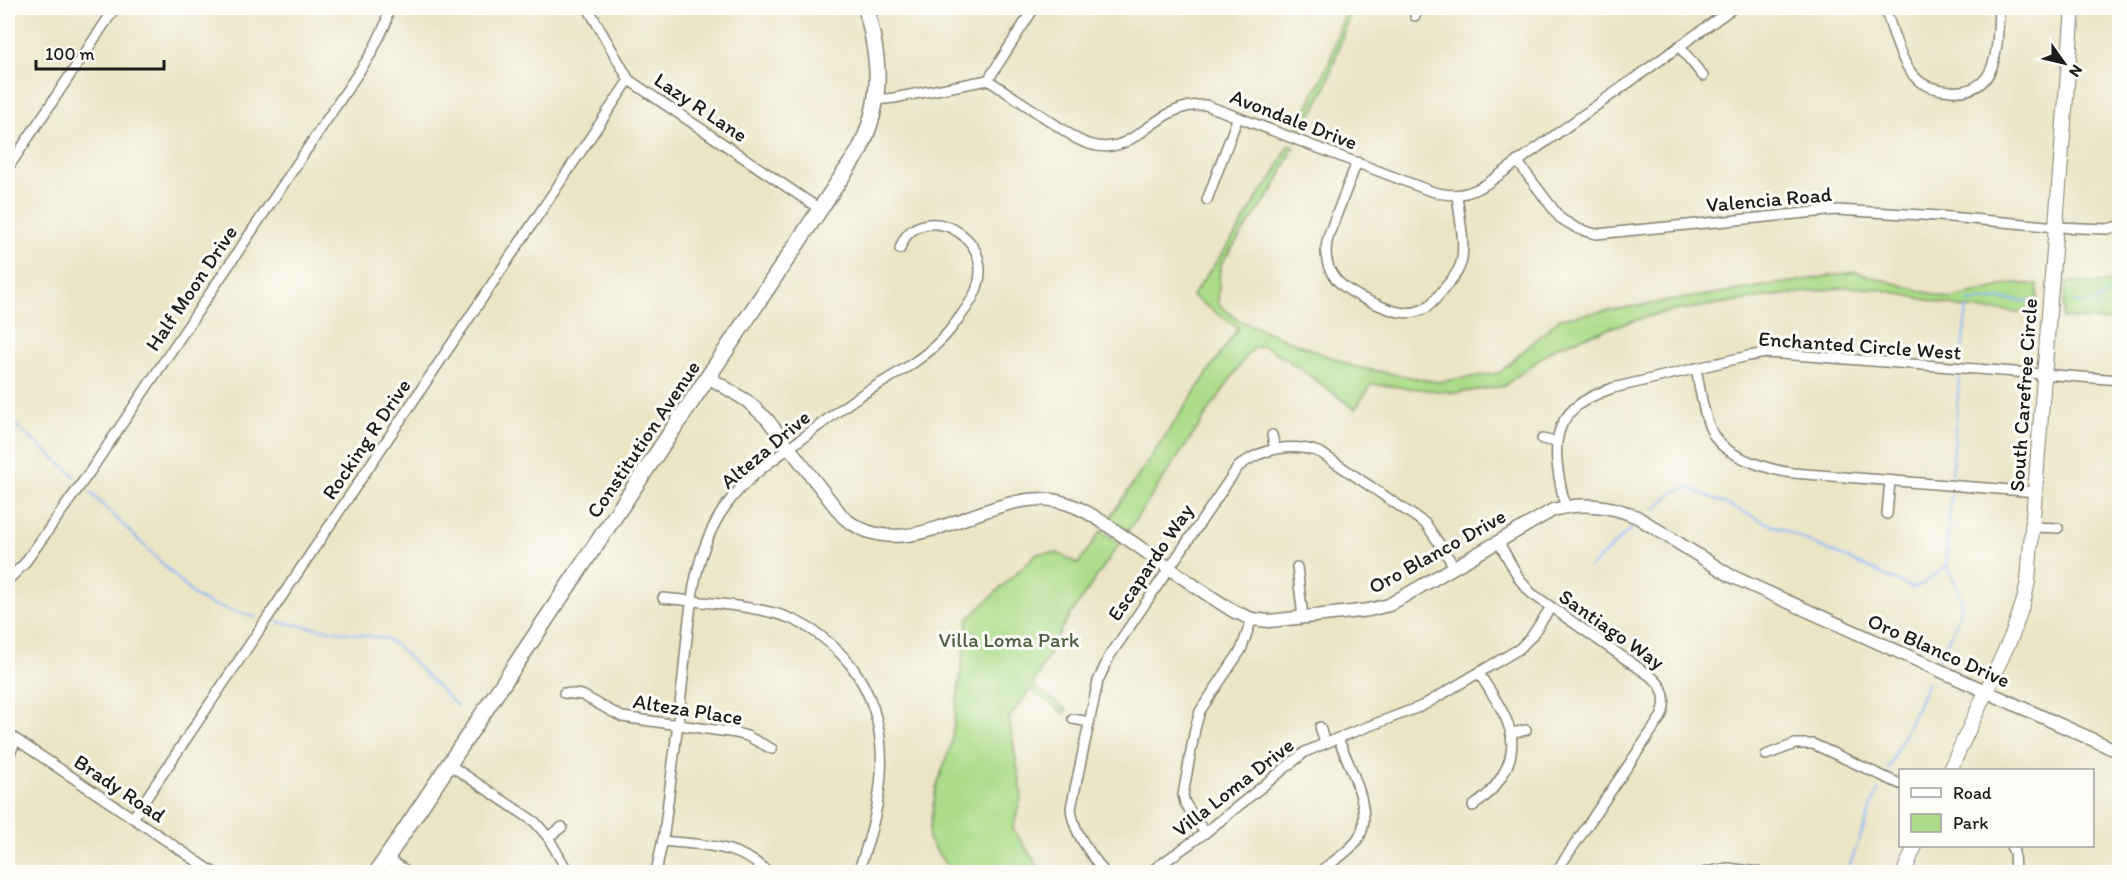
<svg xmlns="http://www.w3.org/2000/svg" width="2127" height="880" viewBox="0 0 2127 880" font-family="Itim,sans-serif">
	<rect width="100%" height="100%" fill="#fdfcf7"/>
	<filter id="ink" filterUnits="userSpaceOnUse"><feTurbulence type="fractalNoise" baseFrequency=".0167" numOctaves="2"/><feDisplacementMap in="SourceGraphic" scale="12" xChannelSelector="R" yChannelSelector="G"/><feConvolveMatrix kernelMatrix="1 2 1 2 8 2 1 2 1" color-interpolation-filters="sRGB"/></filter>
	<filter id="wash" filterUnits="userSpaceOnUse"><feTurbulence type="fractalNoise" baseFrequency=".008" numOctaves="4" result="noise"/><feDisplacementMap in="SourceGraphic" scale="24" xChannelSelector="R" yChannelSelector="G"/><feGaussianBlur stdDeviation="1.35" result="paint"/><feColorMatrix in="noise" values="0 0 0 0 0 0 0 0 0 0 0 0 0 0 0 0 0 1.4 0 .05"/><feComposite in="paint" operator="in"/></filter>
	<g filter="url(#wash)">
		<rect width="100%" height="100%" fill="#ebe5c6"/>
		<!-- green -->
		<g fill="#acdb89" stroke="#647c52" stroke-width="1.5">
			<polygon points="1346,8 1352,8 1326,87 1302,132 1296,130 1329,63"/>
			<path d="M1289,145l5,2 -20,41 -54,77 -2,39 20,16 117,47 82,15 62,-9 61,-55 295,-46 95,27 64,-16 24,2 -2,28 -67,-4 -91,-20 -30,-2 -90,11 -97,15 -48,14 -57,20 -52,39 -47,7 -85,-9 -17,25c-15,-10 -81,-63 -94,-63 -11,1 -17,15 -23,22l-110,163 -19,-12 129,-191 -46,-32 46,-65 21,-36 13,-16z"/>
			<polygon points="2066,282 2119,283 2119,316 2105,321 2063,318"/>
			<polygon points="1101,531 1120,543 1063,626 1033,685 1067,710 1065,714 1030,690 1009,718 1022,795 1013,829 1042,872 951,872 928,839 936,788 951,745 968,619 1037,553 1058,553 1078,564"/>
		</g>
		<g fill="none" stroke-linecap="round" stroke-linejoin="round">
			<!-- stream -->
			<g stroke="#87b6f2" stroke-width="2">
				<polyline points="1968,302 2002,299 2029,301"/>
				<polyline points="2074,303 2092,304 2120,289"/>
				<polyline points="1961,359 1967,307"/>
				<polyline points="8,419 75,476"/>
				<polyline points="1952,475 1959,379"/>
				<polyline points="90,492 196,597 210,604 256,617"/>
				<path d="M1654,510c11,-10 21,-24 38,-21l221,99 8,-3 26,-19"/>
				<polyline points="1589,568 1632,528"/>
				<polyline points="278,622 387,639 398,647 457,706"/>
				<path d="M1938,661c7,-16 28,-49 22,-66 -4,-13 -12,-22 -14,-36l5,-64"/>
				<polyline points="1888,769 1928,683"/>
				<polyline points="1847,872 1878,790"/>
			</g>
		</g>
	</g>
	<g filter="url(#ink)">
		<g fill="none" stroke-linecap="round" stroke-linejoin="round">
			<!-- minor casing -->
			<g stroke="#848071" stroke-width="12">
				<g id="minor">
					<polyline points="588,8 629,80 821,210"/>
					<path d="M1885,8c7,19 16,58 32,71 8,9 23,11 34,12 50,4 46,-49 48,-83"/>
					<polyline points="1415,16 1418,8"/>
					<polyline points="1679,46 1703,76"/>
					<polyline points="988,80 1034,8"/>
					<path d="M877,100l17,-2 94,-18 89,59c58,30 71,-37 129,-34l222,85c22,8 40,6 60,-7l245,-175"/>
					<polyline points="1517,161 1560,218 1578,229 1596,234 1837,210 1939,216 2057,227 2107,229 2120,226"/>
					<path d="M1357,162l-28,72c-12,39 14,57 47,70 16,7 31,13 48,5 8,-4 14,-13 19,-19 7,-9 15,-16 18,-27 5,-18 -2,-49 -4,-68"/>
					<polyline points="8,168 115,8"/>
					<polyline points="1207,200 1238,117"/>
					<path d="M1696,368c4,20 8,56 21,72 14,18 53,30 76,33l244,19"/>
					<polyline points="1272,435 1275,449"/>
					<polyline points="1542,439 1556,442"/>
					<path d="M1565,506c-13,-58 -20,-96 48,-118l135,-32 19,-3 353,27"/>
					<polyline points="1887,514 1890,481"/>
					<polyline points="2034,527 2058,528"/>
					<path d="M1498,541l22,39 11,13 122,85c13,11 14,24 8,39l-105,155"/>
					<polyline points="1297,567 1303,617"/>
					<polyline points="8,580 24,564 89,473 371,54 386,23 388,8"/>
					<path d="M663,598c37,4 92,7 126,20 25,10 44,26 61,46 48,63 33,140 8,208"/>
					<polyline points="564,693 582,695 622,717 736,733 747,736 772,749"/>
					<polyline points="1073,719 1089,722"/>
					<polyline points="1320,727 1325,743"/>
					<polyline points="1512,733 1526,730"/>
					<polyline points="8,734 213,872"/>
					<polyline points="1766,755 1795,744 1813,744 1900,784"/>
					<polyline points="8,758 16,740"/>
					<polyline points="450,765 535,822 548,837 568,872"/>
					<path d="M1473,806c13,-8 21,-17 29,-30 25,-40 -3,-69 -23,-103"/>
					<polyline points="133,818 629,80"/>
					<polyline points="1205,833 1185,803 1183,795 1195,729 1200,711 1241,650 1252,619"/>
					<polyline points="548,837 562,827"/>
					<path d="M663,841c44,5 71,2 106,31"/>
					<polyline points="2011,846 2014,852 2015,872"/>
					<polyline points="387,858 408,872"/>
					<path d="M656,872l8,-38c6,-49 13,-98 18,-148 7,-59 7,-128 43,-179 23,-33 60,-55 92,-80 14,-10 28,-22 44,-32 28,-17 58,-32 81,-56 10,-10 17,-21 25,-32 48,-68 -51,-114 -67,-58"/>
					<path d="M1104,872c-14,-20 -31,-39 -33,-64l27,-127 11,-24 129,-190c23,-19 55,-25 83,-14l105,71 28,42"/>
					<polyline points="1150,872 1205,833 1305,752 1338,738 1422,706 1519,649 1531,637 1551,607"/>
					<path d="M1319,872c13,-10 30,-20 39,-33 18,-26 -10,-75 -20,-101"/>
					<polyline points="1706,872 1728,868 1758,872"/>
				</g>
			</g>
			<!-- tertiary casing -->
			<g stroke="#848071" stroke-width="15">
				<path id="tertiary" d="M710,378l37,23 20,18 76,98c64,54 140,-26 209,-17 29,4 53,24 77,40 35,24 69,50 106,72l17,7 17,2 100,-11 20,-5 10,-6 154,-89c28,-8 58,-5 84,7l94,59 389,176"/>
			</g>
			<!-- secondary casing -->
			<g stroke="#848071" stroke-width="16">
				<g id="secondary">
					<polyline points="1950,770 2013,633 2024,600 2028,581 2073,8"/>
					<polyline points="1904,872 1915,846"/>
				</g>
			</g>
			<!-- primary casing -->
			<g stroke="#848071" stroke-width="18">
				<path id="primary" d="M377,872l482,-721c25,-51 21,-90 7,-143"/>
			</g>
			<!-- minor -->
			<use href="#minor" stroke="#fff" stroke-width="9"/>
			<!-- tertiary -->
			<use href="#tertiary" stroke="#fff" stroke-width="12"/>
			<!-- secondary -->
			<use href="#secondary" stroke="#fff" stroke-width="14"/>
			<!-- primary -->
			<use href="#primary" stroke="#fff" stroke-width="15"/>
		</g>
	</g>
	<g text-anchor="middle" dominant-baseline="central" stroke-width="6" stroke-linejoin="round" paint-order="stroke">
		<!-- street labels -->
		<g font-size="21" fill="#1c1c1c" stroke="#fdfcf7">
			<text transform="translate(701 107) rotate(34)">Lazy R Lane</text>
			<text transform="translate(1294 119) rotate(21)">Avondale Drive</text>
			<text transform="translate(1769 199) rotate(-5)">Valencia Road</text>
			<text transform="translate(191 288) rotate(-56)">Half Moon Drive</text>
			<text transform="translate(1860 345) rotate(4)">Enchanted Circle West</text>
			<text transform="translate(2023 395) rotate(-86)">South Carefree Circle</text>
			<text transform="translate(366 439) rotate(-56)">Rocking R Drive</text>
			<text transform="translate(643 439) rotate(-56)">Constitution Avenue</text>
			<text transform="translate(765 449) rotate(-40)">Alteza Drive</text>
			<text transform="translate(1437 551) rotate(-29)">Oro Blanco Drive</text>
			<text transform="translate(1150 562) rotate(-56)">Escapardo Way</text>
			<text transform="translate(1612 629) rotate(35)">Santiago Way</text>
			<text transform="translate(1939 650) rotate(24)">Oro Blanco Drive</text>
			<text transform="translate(688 709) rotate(9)">Alteza Place</text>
			<text transform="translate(1233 787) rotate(-38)">Villa Loma Drive</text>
			<text transform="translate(120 788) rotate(34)">Brady Road</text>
		</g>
		<!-- park labels -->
		<g font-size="21" fill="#4e5f42" stroke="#fdfcf7">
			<text x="1009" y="639">Villa Loma Park</text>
		</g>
	</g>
	<!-- margin -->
	<rect width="2127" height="880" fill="none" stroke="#fdfcf7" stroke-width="30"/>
	<!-- legend -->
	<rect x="1899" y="769" width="195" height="78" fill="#fdfcf7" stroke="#a3a29f" stroke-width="1.5"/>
	<rect x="1911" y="788" width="30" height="9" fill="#ffffff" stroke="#a3a29f" stroke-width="1.5"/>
	<text x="1953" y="799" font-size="18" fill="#1c1c1c">Road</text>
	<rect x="1911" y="814" width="30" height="18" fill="#acdb89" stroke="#a3a29f" stroke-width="1.5"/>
	<text x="1953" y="829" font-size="18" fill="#1c1c1c">Park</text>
	<!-- north arrow -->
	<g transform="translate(2064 63) rotate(124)" stroke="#fdfcf7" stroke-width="4.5" paint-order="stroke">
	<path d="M0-4.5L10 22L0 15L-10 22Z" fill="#1c1c1c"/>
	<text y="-9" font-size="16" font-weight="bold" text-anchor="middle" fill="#1c1c1c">N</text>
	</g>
	<!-- scale -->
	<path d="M36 60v9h128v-9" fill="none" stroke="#1c1c1c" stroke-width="3"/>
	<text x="45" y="60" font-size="18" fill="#1c1c1c" stroke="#fdfcf7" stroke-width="4.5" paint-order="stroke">100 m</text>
</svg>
